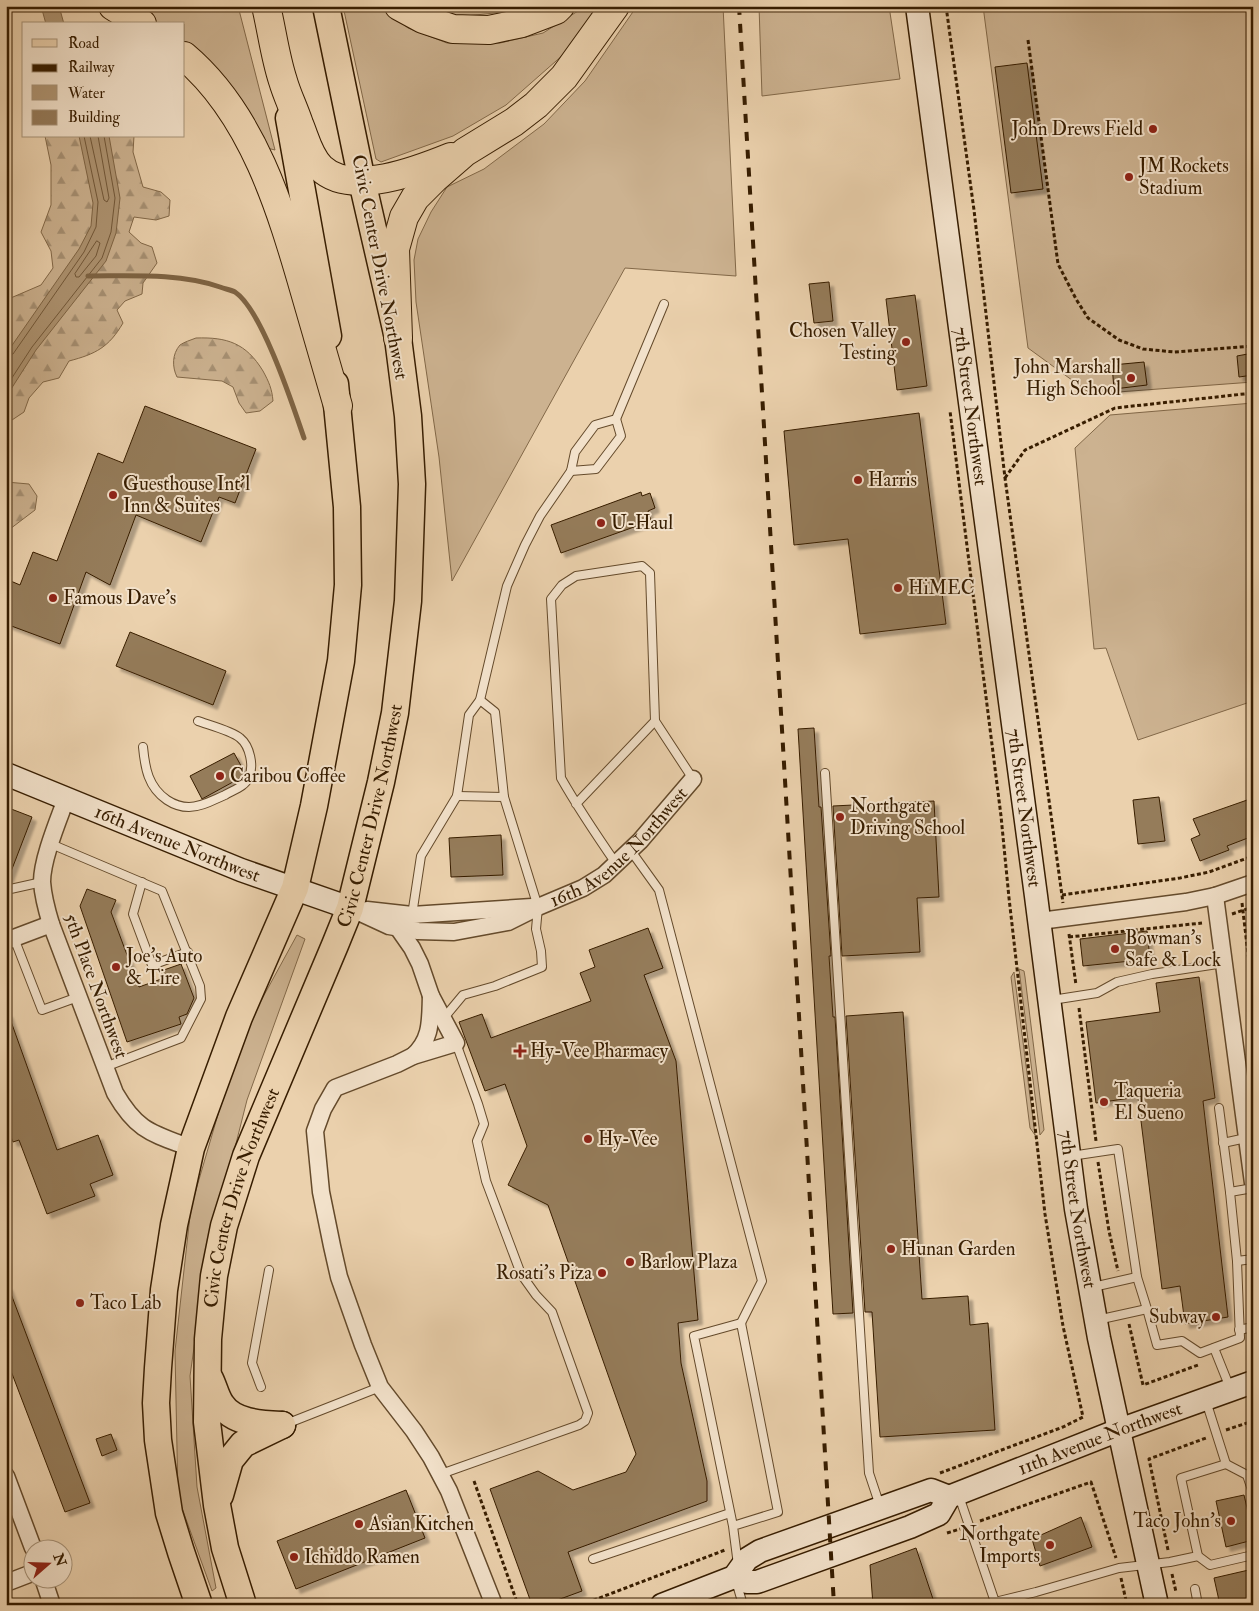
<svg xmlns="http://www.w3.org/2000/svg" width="1259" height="1611" viewBox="0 0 1259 1611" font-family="'IM FELL Double Pica',serif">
	<defs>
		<pattern id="forest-firs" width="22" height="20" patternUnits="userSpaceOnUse" patternTransform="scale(1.25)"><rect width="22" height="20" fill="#ccb290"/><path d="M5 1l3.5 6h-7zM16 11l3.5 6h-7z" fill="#a69073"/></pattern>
		<filter id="shadow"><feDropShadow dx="4.5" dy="4.5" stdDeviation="1" flood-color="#0004"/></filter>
	</defs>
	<rect width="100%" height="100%" fill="#ebd1ad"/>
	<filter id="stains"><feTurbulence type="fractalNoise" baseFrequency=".004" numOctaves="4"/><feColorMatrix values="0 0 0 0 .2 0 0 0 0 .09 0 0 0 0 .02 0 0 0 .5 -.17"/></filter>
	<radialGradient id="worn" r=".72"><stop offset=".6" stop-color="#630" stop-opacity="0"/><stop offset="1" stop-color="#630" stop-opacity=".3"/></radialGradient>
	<!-- grass -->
	<g fill="#ccb290" stroke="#826848">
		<polygon points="133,6 238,6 275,150 267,148 205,59 184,43 184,24 159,24"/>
		<polygon points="343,6 380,6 408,28 447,43 500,43 543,33 586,6 603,6 564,54 506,105 453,136 381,162 376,159"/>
		<polygon points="427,6 524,6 514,11 456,17"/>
		<polygon points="637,6 723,6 736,276 625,268 452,581 439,457 416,302 414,260 418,239 431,212 447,187 484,169 544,124 585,81"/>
		<polygon points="759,6 889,6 900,79 762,96"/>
		<polygon points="983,6 1253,6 1253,382 1091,394 1028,348"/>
		<polygon points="1253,403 1253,701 1138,740 1106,648 1094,649 1075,448 1110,415"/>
		<polygon points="297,935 305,939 247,1100 206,1262 190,1376 197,1487 216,1588 212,1591 178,1497 175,1351 191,1207 219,1111 251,1019"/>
		<polygon points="1019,969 1024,971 1025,977 1044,1130 1040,1135"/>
		<polygon points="1014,972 1035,1135 1030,1128 1011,977"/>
	</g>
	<!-- forest -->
	<g fill="url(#forest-firs)" stroke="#826848">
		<path d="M45,136h89l-1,16 10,35 18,5 9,8 -1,16 -13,4 -22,-3 -5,15 12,11 11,4 5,16 -14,20 -1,11 -17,7 -8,9 6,13c-14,24 -27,31 -54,38l-10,17 -16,4 -14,16 -5,14 -15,10 -3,11v-133l35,-15 12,-17 -2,-17 -10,-19 10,-27v-40z"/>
		<path d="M196,338c31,-1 50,5 67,33 6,11 9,18 10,30l-13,10 -14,2 -7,-10 -6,-16 -11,-6 -45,-4c-5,-10 -5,-23 3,-32 4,-3 11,-5 16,-7z"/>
		<polygon points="6,482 29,484 37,496 35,510 6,532"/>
	</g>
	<!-- water -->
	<g fill="#ae9472" stroke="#7e6444">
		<polygon points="41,6 59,6 64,24 46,24"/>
		<polygon points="79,136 109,136 120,198 116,233 106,261 36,350 6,397 6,354 79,249 91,226 93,203"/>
	</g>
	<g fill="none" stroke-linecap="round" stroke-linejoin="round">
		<!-- shore -->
		<g stroke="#725839" stroke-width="1">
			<polyline points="90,136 104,200 107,202 109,198 98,136"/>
			<polygon points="97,241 100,243 96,256 79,277 76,277 75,274"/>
			<polyline points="6,356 13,354 84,252 96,227 98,202 84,136"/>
			<polyline points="6,387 32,347 102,258 111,232 115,198 104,136"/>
		</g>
		<!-- stream -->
		<path stroke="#7e6444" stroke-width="5" d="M88,276c44,0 91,-3 132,11 5,2 11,3 15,5 27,18 58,114 69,146"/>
	</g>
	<!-- building -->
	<g fill="#957b5a" stroke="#371d00" filter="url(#shadow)">
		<polygon points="1027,63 1043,189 1011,193 995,67"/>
		<polygon points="829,282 833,321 814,323 809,284"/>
		<polygon points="915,295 927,386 897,390 886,299"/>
		<polygon points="1253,353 1253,375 1239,377 1237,356"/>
		<polygon points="1144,362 1147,385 1114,389 1112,365"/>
		<polygon points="145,406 256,449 235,503 219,497 201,542 136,515 110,585 86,572 60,644 6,624 6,579 20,585 33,552 57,561 98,453 123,463"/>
		<polygon points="919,413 946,624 860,634 848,539 794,545 784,431"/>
		<polygon points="641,492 642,496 650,493 655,508 648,511 651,521 561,553 551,525"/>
		<polygon points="130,632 226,671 213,705 116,666"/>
		<polygon points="814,728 819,807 821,807 831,956 829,956 833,1017 835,1017 853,1313 833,1314 798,729"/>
		<polygon points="234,753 245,773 242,777 202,799 190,776"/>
		<polygon points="1159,797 1165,841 1138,844 1133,800"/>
		<polygon points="1250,799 1253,806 1253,836 1227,846 1229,850 1200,861 1191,839 1200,835 1193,819"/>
		<polygon points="934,801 939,897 917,898 920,952 842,956 833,806"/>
		<polygon points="6,807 32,817 7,882 6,881"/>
		<polygon points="501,835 503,875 451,877 449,838"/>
		<polygon points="87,889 116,900 111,912 139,987 164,978 161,971 181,964 194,998 187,1014 179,1017 181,1024 127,1042 80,906"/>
		<polygon points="648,928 663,968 644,975 676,1061 698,1320 678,1323 681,1363 707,1481 707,1501 568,1552 582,1591 544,1605 532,1605 490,1489 538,1471 573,1490 626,1472 636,1454 548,1205 508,1185 527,1146 505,1084 485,1091 459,1022 482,1014 491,1038 591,1001 580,973 595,967 589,950"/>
		<polygon points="1147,931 1150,959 1083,966 1080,939"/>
		<polygon points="1199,977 1215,1098 1203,1101 1228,1317 1185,1324 1180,1286 1162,1289 1138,1097 1096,1103 1086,1022 1160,1012 1156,983"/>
		<polygon points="903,1012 922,1299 968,1296 970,1325 988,1323 995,1430 880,1437 872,1312 865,1312 846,1016"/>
		<polygon points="6,1013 8,1013 57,1150 98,1135 113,1175 90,1184 95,1196 47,1214 19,1140 13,1142 6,1124"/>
		<polygon points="6,1286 8,1286 90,1503 65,1512 6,1358"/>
		<polygon points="111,1434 117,1450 102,1456 96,1439"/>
		<polygon points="406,1490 425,1538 296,1589 277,1541"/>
		<polygon points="1244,1495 1253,1534 1253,1540 1226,1547 1216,1501"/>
		<polygon points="1081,1517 1092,1547 1040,1566 1032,1539"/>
		<polygon points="916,1548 935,1605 873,1605 870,1565"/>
		<polygon points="1253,1569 1253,1605 1220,1605 1214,1578"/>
	</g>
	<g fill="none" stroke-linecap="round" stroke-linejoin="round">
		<!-- lane casing -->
		<g stroke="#644a2b" stroke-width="10">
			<g id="lane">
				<polyline points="571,471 596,469 621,436 616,419"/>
				<polyline points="480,700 495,712 504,797"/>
				<polyline points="655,721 693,779"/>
				<path d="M143,747c2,21 5,40 24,53 6,4 15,7 22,7 12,0 24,-7 36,-12 8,-5 20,-8 24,-18 5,-11 1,-31 -9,-39 -8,-7 -31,-13 -42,-17"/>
				<polyline points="825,773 869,1473 880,1506"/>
				<path d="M576,804l79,-83 -5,-148 -8,-7 -66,10 -14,9 -11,14 10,179c17,30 36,58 56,87"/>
				<polyline points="51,844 162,891 200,986 201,999 181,1038 105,1067"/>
				<polyline points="631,851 659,890 762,1281 741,1323"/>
				<polyline points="142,882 133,914 152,965 188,952"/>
				<polyline points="6,890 42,882"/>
				<polyline points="412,915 421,856 457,796 469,715 480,700 507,586 525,545 540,516 571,471 575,452 595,425 616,419 664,304"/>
				<polyline points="14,938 42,1010 78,997"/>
				<polyline points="1052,1000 1097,993 1117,982 1152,974 1224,963"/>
				<polyline points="443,1019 463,995 495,986 542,967 541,951 536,929 538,907 504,797 457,796"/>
				<polyline points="1223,1143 1246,1138"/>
				<polyline points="1071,1156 1118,1149 1137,1277 1147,1309 1097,1320"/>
				<polyline points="1230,1192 1253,1188"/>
				<polyline points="1237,1261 1253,1259"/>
				<polyline points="1093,1287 1137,1277"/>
				<polyline points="1147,1309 1157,1345 1182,1341 1200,1353 1240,1338 1237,1261 1230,1192 1219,1108"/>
				<polyline points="1239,1330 1253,1327"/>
				<polyline points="1214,1348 1230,1388"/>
				<polyline points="261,1387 252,1363 269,1270"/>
				<polyline points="286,1424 380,1387"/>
				<polyline points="1226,1464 1247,1475 1253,1493"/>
				<polyline points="441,1474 579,1425 585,1421 588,1413 552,1312 536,1295 521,1274 486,1181 477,1141 484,1124 478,1104 456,1043"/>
				<polyline points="959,1496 995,1602 1036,1592 1119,1568 1170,1562 1198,1556 1181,1478 1226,1464 1206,1401"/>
				<polyline points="733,1526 778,1512 741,1323 694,1336 733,1526 738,1565"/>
				<polyline points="1198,1556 1210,1565 1253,1555"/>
				<polyline points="593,1559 730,1513"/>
				<polyline points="736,1581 743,1605"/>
				<polyline points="1195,1589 1198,1605"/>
			</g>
		</g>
		<!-- street casing -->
		<g stroke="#644a2b" stroke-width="19">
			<g id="street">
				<path d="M66,799c-8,22 -24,60 -24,83 1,14 5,29 9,42l64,169c22,38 36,40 76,55"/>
				<polyline points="1215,896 1253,1183"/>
				<path id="s1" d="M350,908l39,18 29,5 36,1 54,-10 30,-15 45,-19 21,-13 36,-34 53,-62"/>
				<polyline points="367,910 412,915 532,907"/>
				<polyline points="1040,921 1186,902 1215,896 1253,883"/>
				<polyline points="398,928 412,948 420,964 431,996 456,1043 413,1056 397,1064 335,1088 323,1109 315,1131 321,1192 332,1246 339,1277 363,1345 380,1387 414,1431 431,1457 449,1491 494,1605"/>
				<polyline points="6,941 51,924"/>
				<path d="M413,1056c19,-17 17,-36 18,-60"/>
				<polyline points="6,1476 33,1548"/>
				<polyline points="43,1578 52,1605"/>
				<polyline points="6,1583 32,1573"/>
			</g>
		</g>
		<!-- secondary casing -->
		<g stroke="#371d00" stroke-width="25">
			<g id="secondary">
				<path id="s2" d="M917,6l119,890 40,313 23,129 58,267"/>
				<path id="s3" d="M6,774l235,96 109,38"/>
				<path id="s4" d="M734,1577l13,5h10l153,-55 29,-13 10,-17 170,-67 134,-48"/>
				<polyline points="662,1605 734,1577 747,1559 760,1551 931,1490 949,1497"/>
			</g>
		</g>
		<!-- primary casing -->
		<g stroke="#371d00" stroke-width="29">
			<g id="primary">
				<polyline points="289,118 328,336"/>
				<path d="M210,1379c4,8 6,18 11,25 12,19 40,20 61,21"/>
				<polyline points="220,1495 230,1460 243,1444 282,1425"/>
				<polyline points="199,1605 181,1552 169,1513 158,1440 156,1403 158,1368 164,1290 174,1225 191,1148 239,1017 295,888 314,806 341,661 348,585 347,507 335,384"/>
				<path id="s5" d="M243,1605l-18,-57 -8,-43 -10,-83 1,-83 6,-63 10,-50 22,-70 89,-211 15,-37 31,-126 14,-69 13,-112 4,-117 -4,-68 -10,-78 -36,-157 -36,-175"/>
			</g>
		</g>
		<!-- highway casing -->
		<g stroke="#371d00" stroke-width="30">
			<g id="highway">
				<polyline points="113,6 142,24"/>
				<path d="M266,6c6,25 9,51 17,75 4,14 11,28 16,43 6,14 10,33 22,44 30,29 98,2 130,-11"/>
				<polyline points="399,6 423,19 453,29 489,30 522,23 556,10 560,6"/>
				<path d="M184,56c69,58 97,153 121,236 11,38 22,76 33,114"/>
				<polyline points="398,338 395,249 404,217 415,198 434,179 465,152 514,122 536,105 564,77 615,6"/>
			</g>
		</g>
		<!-- path -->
		<g stroke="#371d00" stroke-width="3" stroke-dasharray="4 2.5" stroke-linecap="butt">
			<polyline points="946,6 974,210 1005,478 1063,903"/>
			<polyline points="6,12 9,11 12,6"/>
			<polyline points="1028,40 1058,264 1076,299 1088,318 1119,340 1143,349 1174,352 1253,346"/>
			<polyline points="1005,478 1025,450 1115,408 1253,393"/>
			<polyline points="1062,895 1180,878 1209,872 1253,856"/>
			<polyline points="1242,903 1253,996"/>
			<polyline points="1232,914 1253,907"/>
			<polyline points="1069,934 1076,985"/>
			<polyline points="1069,937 1202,923"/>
			<polyline points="1079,1008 1096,1141"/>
			<polyline points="1098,1162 1109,1231 1118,1271"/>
			<polyline points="1129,1324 1143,1385 1198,1365"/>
			<polyline points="1226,1430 1253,1421"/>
			<polyline points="940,1473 1063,1427 1083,1417 1063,1326 1045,1214 1009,898 1001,816 950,411"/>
			<polyline points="474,1481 518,1605"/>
			<polyline points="980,1521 1091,1482 1116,1558"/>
			<polyline points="947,1533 960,1529"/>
			<polyline points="1168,1550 1149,1459 1206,1438"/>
			<polyline points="1172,1574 1176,1592"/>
			<polyline points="1121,1578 1127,1605"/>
			<polyline points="581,1605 725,1550"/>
		</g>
		<!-- lane -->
		<use href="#lane" stroke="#f2e1ca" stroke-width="8"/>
		<!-- street -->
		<use href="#street" stroke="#f2e1ca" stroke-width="16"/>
		<!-- secondary -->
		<use href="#secondary" stroke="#f2e1ca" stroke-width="22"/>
		<!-- primary -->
		<use href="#primary" stroke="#ebd1ad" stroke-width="26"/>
		<!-- highway -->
		<use href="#highway" stroke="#ebd1ad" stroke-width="28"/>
		<!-- rail -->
		<polyline stroke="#371d00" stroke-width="4" stroke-dasharray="9 9" stroke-linecap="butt" points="739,6 834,1605"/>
	</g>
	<!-- markers -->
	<g fill="#8f2418" stroke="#f2e1ca" stroke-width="2">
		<circle cx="1153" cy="129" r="5"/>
		<circle cx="1129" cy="177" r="5"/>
		<circle cx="906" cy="342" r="5"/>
		<circle cx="1131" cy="378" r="5"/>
		<circle cx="858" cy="480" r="5"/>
		<circle cx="113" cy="495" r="5"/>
		<circle cx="601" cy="523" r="5"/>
		<circle cx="898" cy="588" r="5"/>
		<circle cx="53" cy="598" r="5"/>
		<circle cx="220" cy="776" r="5"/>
		<circle cx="840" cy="817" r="5"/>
		<circle cx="1115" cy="949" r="5"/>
		<circle cx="116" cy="967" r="5"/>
		<path d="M517.5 1043.5h5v5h5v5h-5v5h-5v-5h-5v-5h5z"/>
		<circle cx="1104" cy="1102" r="5"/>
		<circle cx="588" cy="1139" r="5"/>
		<circle cx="891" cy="1249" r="5"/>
		<circle cx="630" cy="1262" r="5"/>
		<circle cx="602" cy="1273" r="5"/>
		<circle cx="80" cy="1303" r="5"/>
		<circle cx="1216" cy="1317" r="5"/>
		<circle cx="1231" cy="1521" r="5"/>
		<circle cx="359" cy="1524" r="5"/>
		<circle cx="1050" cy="1545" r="5"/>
		<circle cx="294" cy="1557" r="5"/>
	</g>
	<g text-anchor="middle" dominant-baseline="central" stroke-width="4" stroke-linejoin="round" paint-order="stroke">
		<!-- poi labels -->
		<g font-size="19" fill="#371d00" stroke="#f2e1ca" text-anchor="start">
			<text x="1143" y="129" text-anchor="end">John Drews Field</text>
			<text x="1139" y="166">JM Rockets<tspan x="1139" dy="22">Stadium</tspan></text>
			<text x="896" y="331" text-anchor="end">Chosen Valley<tspan x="896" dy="22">Testing</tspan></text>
			<text x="1121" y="367" text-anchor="end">John Marshall<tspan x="1121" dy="22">High School</tspan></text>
			<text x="868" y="480">Harris</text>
			<text x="123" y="484">Guesthouse Int'l<tspan x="123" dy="22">Inn &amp; Suites</tspan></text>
			<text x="611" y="523">U-Haul</text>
			<text x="908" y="588">HiMEC</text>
			<text x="63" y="598">Famous Dave's</text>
			<text x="230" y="776">Caribou Coffee</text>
			<text x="850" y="806">Northgate<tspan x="850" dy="22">Driving School</tspan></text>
			<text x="1125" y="938">Bowman's<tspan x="1125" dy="22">Safe &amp; Lock</tspan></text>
			<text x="126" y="956">Joe's Auto<tspan x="126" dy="22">&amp; Tire</tspan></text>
			<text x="530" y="1051">Hy-Vee Pharmacy</text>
			<text x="1114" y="1091">Taqueria<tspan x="1114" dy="22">El Sueno</tspan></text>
			<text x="598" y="1139">Hy-Vee</text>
			<text x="901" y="1249">Hunan Garden</text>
			<text x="640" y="1262">Barlow Plaza</text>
			<text x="592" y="1273" text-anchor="end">Rosati's Piza</text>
			<text x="90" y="1303">Taco Lab</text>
			<text x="1206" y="1317" text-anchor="end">Subway</text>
			<text x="1221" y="1521" text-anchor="end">Taco John's</text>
			<text x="369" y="1524">Asian Kitchen</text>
			<text x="1040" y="1534" text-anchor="end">Northgate<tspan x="1040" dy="22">Imports</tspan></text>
			<text x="304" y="1557">Ichiddo Ramen</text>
		</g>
		<!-- street labels -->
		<g font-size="19" fill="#371d00" stroke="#f2e1ca">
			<text transform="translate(380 267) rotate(79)">Civic Center Drive Northwest</text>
			<text stroke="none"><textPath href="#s2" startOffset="404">7th Street Northwest</textPath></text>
			<text stroke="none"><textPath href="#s2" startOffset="809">7th Street Northwest</textPath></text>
			<text stroke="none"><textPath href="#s5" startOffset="821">Civic Center Drive Northwest</textPath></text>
			<text stroke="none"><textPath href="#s3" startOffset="185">16th Avenue Northwest</textPath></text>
			<text stroke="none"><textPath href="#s1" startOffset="299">16th Avenue Northwest</textPath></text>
			<text transform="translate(96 986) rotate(70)">5th Place Northwest</text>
			<text stroke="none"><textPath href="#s5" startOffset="416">Civic Center Drive Northwest</textPath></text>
			<text stroke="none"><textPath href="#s2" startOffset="1214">7th Street Northwest</textPath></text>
			<text stroke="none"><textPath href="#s4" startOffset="400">11th Avenue Northwest</textPath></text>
		</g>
	</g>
	<!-- margin -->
	<rect width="1259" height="1611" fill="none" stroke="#ebd1ad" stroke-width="25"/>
	<rect x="8" y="8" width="1244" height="1596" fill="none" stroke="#371d00" stroke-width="2.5"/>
	<rect x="12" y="12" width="1234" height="1586" fill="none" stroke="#371d00"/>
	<!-- legend -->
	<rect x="22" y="22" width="162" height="115" fill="#f2e1ca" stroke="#a79379"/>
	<rect x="32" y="39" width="25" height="8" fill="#ebd1ad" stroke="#a79379"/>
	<text x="68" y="48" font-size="15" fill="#371d00">Road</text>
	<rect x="32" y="64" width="25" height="8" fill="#371d00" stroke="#a79379"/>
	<text x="68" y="72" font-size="15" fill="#371d00">Railway</text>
	<rect x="32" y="85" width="25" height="15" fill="#ae9472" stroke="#a79379"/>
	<text x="68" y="98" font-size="15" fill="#371d00">Water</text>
	<rect x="32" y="110" width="25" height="15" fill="#957b5a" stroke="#a79379"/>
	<text x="68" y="122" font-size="15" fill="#371d00">Building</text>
	<!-- north arrow -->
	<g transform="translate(48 1564) rotate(70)"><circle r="24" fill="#f2e1ca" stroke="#a79379"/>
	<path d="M0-4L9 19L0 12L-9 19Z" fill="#8f2418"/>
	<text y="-8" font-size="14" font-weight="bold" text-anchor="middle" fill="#371d00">N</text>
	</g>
	<rect width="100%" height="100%" filter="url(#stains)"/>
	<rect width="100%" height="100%" fill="url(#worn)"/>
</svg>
